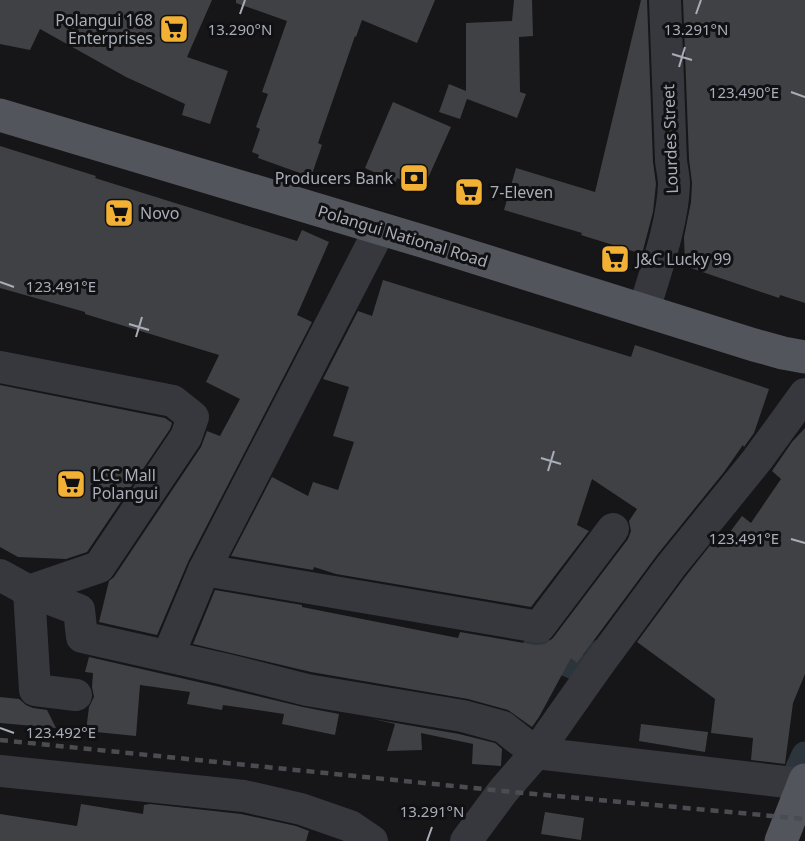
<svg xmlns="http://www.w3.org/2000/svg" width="805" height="841" viewBox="0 0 805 841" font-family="'Noto Sans',sans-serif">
	<rect width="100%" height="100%" fill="#161618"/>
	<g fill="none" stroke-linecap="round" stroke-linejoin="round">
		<!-- canal -->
		<g stroke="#2c353c" stroke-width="27">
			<polyline points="535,649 588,672 602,652"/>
			<polyline points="799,768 805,755"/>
		</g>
	</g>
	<!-- building -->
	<g fill="#404145">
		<polygon points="0,0 212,0 187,57 228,71 210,124 182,115 185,104 126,77 40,29 30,50 0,44"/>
		<polygon points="236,0 435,0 417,43 362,20 356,37 355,36 318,143 322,145 311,177 258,158 259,155 252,152 260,129 256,127 268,94 262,92 287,21 236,3"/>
		<polygon points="514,0 532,0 533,36 519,37 520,92 526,94 517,118 467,99 460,119 439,112 449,84 466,91 466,23 512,21"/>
		<polygon points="641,0 647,0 653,162 656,184 653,212 642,254 581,235 582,233 504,210 516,168 595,192"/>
		<polygon points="683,0 805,0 805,303 780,295 779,298 685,266 684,237 691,202 692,183 689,159"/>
		<polygon points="393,102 451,127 423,189 397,178 396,182 365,168"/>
		<polygon points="0,146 96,176 95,178 297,241 302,230 329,242 297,315 312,322 188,562 157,635 99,622 109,581 114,577 201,447 207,431 220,436 240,399 206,382 219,355 85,314 85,312 0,288"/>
		<polygon points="383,280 631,357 635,345 769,389 754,433 744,447 743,445 724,472 657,555 577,663 571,658 539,717 532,727 508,710 468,699 311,672 193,644 215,590 302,605 302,607 458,638 460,632 536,645 545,644 553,638 628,539 631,531 629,521 637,509 592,479 577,525 589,531 531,607 336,574 314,567 313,570 231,556 272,477 308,496 313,482 338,490 354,442 333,436 349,387 323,379 358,311 372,316"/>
		<polygon points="0,385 165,418 172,423 170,429 87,552 66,559 18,557 0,547"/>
		<polygon points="805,428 805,674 793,703 785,764 751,760 753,738 711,733 715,699 637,642 685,577 712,543 718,548 742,516 751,523 781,479 772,471 792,442"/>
		<polygon points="89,657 220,687 303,707 339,714 335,735 282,724 284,714 223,705 222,710 187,704 190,692 140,685 136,736 86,731 89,707 94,697 92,687 93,673 85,672"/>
		<polygon points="0,697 19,699 26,705 33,708 47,710 56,728 0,723"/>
		<polygon points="373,719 459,734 495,743 502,749 501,766 472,764 473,744 421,733 422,750 387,751 395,724"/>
		<polygon points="641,724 708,732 705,752 639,741"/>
		<polygon points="81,804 143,814 144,805 150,804 241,814 296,826 309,831 306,841 0,841 0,814 77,826"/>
		<polygon points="545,812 584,818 581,840 541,834"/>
	</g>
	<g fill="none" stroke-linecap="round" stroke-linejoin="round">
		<!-- minor -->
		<g stroke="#37383d" stroke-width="32">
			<path d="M644,310c11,-37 29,-87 30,-126 0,-7 -2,-15 -3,-23l-6,-161"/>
			<polyline points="0,367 173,401 193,417 186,437 99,567 29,591 35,690 76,695"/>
			<polyline points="204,570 539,627 613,529"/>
			<polyline points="0,575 29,591 79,610 82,637 224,669 307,690 463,716 503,727 536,753 803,784"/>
			<polyline points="168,656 204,570 380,229"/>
			<polyline points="0,771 244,796 301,809 350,826 372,841"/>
			<polyline points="466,841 503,791 536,753 598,665 671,566 757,460 805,394"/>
		</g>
		<!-- major -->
		<g stroke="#53555c" stroke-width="33">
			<polyline points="0,115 422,241 754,345 783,353 805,357"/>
			<polyline points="781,841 805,780"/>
		</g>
		<!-- rail -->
		<polyline stroke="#4a4c52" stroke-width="4.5" stroke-dasharray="8 6" stroke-linecap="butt" points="0,740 503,791 805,819"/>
	</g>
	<!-- ticks -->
	<path fill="none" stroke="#a8adb8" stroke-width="2" d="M240,14l5,-14M696,14l5,-14M672,54l20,6M679,67l6,-20M791,92l14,5M0,282l14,5M129,324l20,6M136,337l6,-20M541,458l20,6M548,471l6,-20M791,539l14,4M0,728l14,5M427,841l5,-14"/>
	<!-- icons -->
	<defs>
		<g id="supermarket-square" transform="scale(1.5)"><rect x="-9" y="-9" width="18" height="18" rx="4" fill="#f2b134" stroke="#111113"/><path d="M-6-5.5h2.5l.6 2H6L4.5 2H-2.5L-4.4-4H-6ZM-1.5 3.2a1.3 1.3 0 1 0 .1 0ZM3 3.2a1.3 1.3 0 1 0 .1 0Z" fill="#111"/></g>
		<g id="bank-square" transform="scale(1.5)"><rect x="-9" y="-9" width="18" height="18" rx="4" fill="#f2b134" stroke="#111113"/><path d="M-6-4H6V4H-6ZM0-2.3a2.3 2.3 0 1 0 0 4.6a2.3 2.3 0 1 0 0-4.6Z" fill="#111"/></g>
	</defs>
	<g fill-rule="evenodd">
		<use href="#supermarket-square" x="174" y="29"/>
		<use href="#bank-square" x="414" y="178"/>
		<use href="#supermarket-square" x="469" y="192"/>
		<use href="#supermarket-square" x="119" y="213"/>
		<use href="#supermarket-square" x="615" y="259"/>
		<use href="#supermarket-square" x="71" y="484"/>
	</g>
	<g text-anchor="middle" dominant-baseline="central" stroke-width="6" stroke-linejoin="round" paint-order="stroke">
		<!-- poi labels -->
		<g font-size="16" fill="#a8adb8" stroke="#111113" text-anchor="start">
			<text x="153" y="20" text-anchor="end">Polangui 168<tspan x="153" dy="18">Enterprises</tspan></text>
			<text x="393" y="178" text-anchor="end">Producers Bank</text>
			<text x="490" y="192">7-Eleven</text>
			<text x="140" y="213">Novo</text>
			<text x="636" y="259">J&amp;C Lucky 99</text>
			<text x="92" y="475">LCC Mall<tspan x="92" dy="18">Polangui</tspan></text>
		</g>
		<!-- street labels -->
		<g font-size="16" fill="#a8adb8" stroke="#111113">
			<text transform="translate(670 139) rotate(-92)">Lourdes Street</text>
			<text transform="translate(403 236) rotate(17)">Polangui National Road</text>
		</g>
	</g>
	<g font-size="15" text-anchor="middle" fill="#a8adb8" stroke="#111113" stroke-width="6" stroke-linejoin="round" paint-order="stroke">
		<text x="240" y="35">13.290°N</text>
		<text x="696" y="35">13.291°N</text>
		<text x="744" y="98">123.490°E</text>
		<text x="61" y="292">123.491°E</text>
		<text x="744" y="544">123.491°E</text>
		<text x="61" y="738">123.492°E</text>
		<text x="432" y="817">13.291°N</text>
	</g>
</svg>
